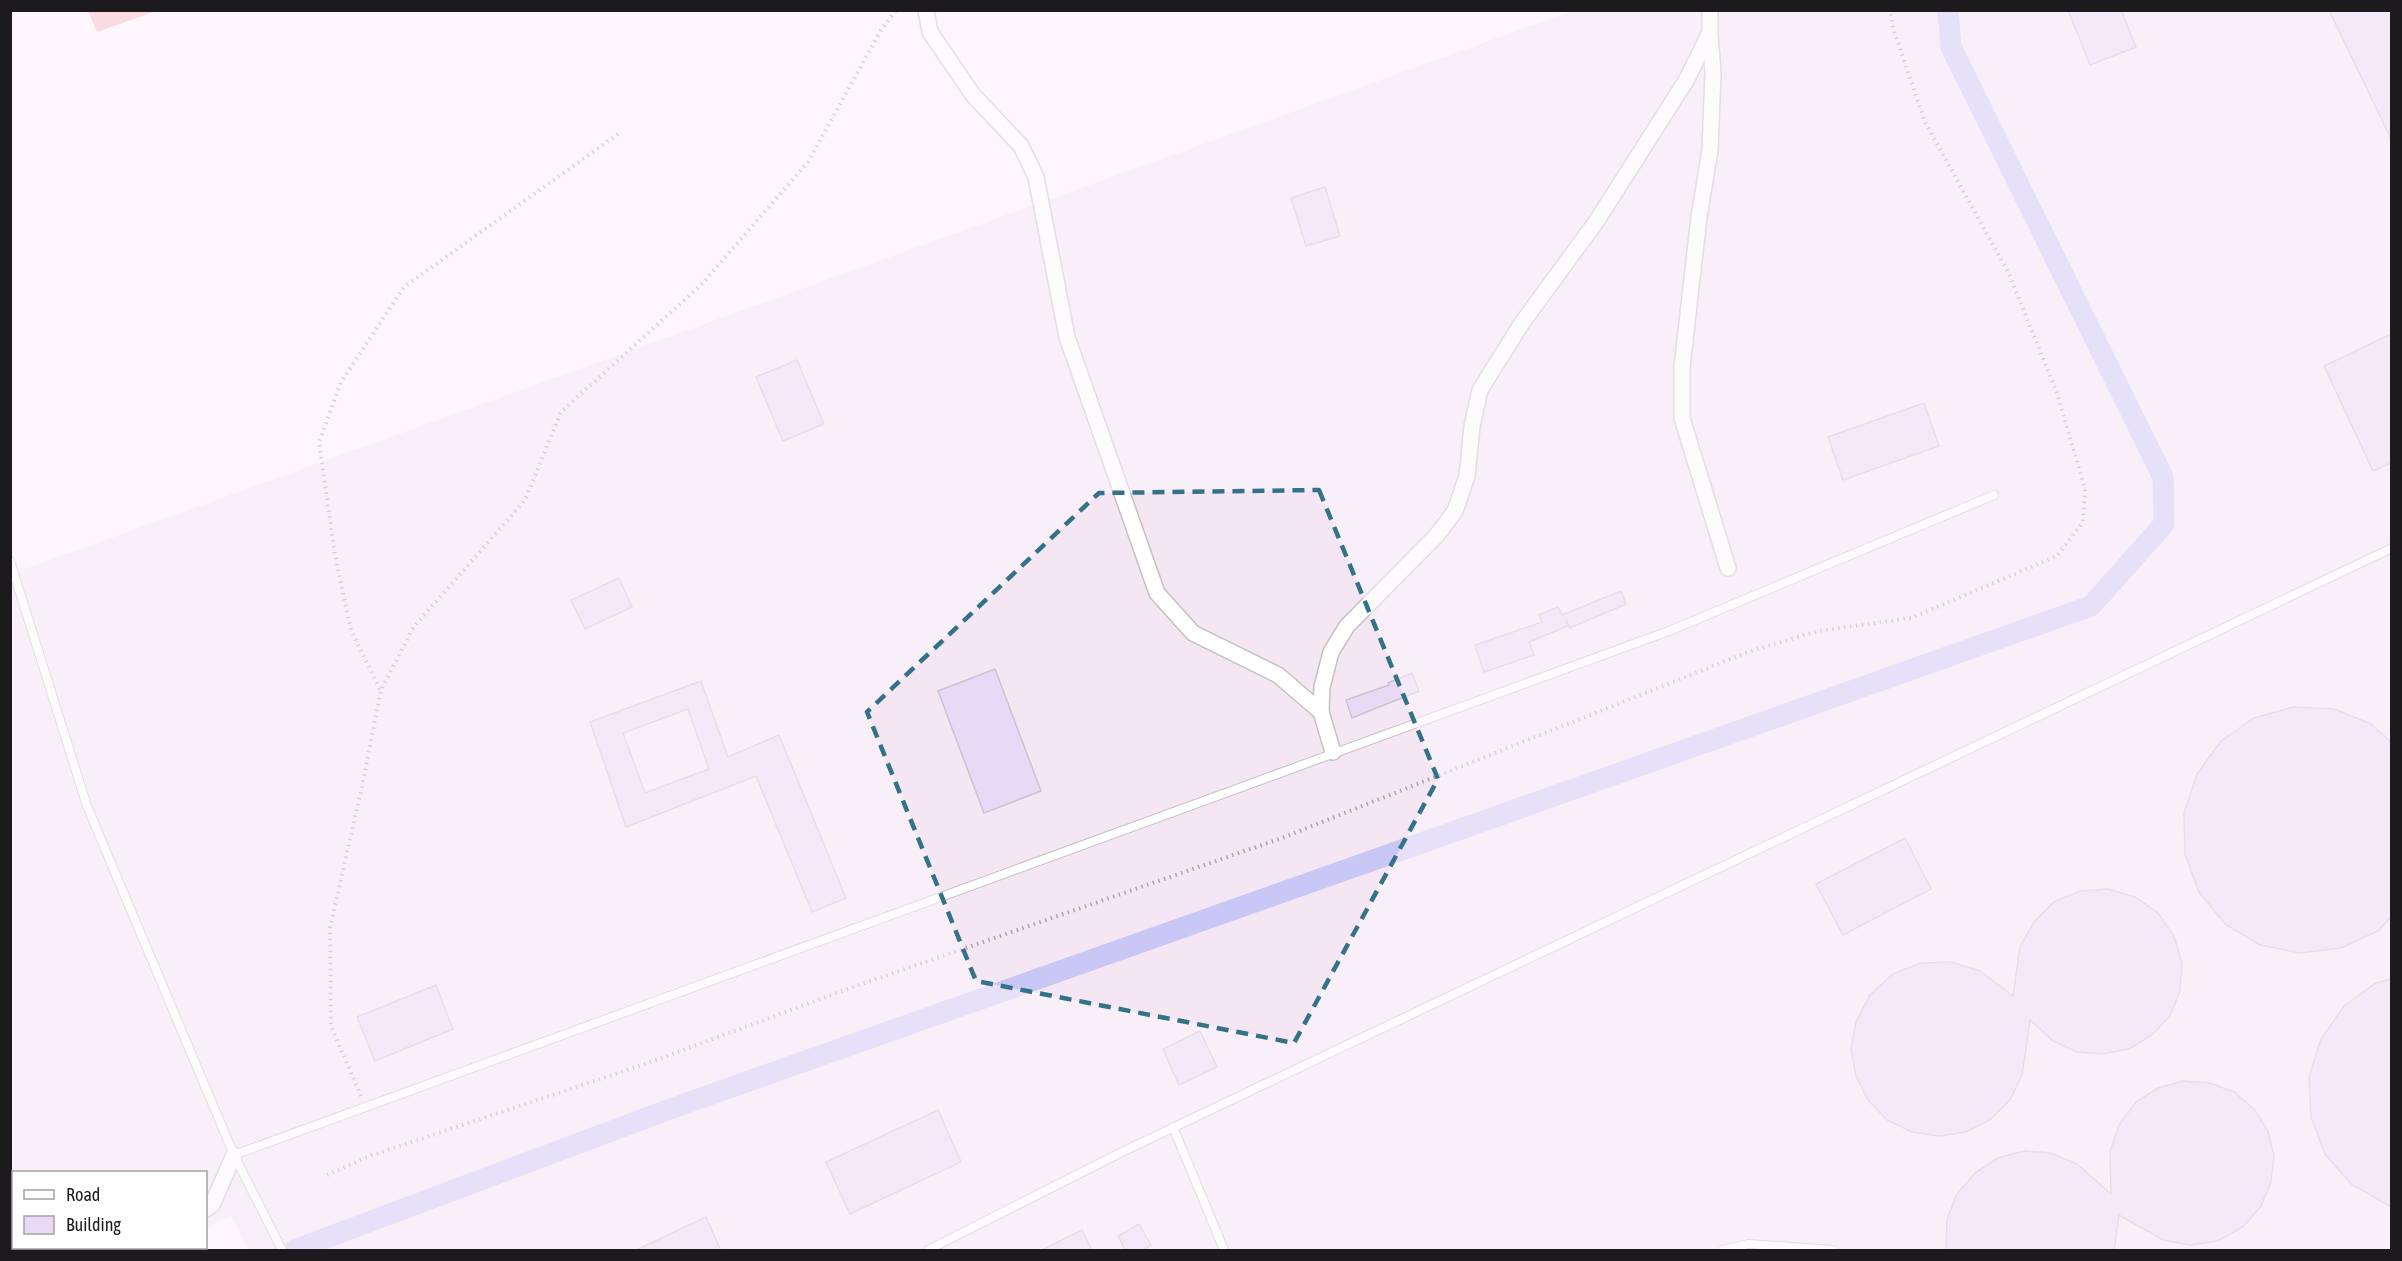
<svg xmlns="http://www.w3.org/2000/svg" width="2402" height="1261" viewBox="0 0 2402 1261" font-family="'Asap Condensed',sans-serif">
	<rect width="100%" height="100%" fill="#fdf6fc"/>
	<!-- built -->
	<polygon fill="#f4e7f3" points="1572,11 2391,11 2391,1250 248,1250 231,1215 206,1227 206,1172 14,1172 14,1248 161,1248 154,1250 11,1250 11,574"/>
	<!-- green -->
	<polygon fill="#f6bac0" points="88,11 156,11 97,32"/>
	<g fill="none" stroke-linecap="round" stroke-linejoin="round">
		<!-- canal -->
		<polyline stroke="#c9c7f5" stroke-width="21" points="294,1250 670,1109 2091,606 2164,524 2163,477 1951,47 1948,10"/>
	</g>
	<!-- building -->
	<g fill="#e9d9f7" stroke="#c9c5cd" stroke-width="1.5" fill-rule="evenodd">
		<polygon points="2068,10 2121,10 2136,47 2090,65"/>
		<polygon points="2329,10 2391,10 2391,139"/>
		<polygon points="1325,187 1340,236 1306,246 1291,198"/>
		<polygon points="2391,334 2391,463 2373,471 2324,366"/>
		<polygon points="797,360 824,424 783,441 756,377"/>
		<polygon points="1924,403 1939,446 1843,480 1828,437"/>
		<polygon points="619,578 632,607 585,629 571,600"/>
		<polygon points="1621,591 1626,604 1570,628 1566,619 1568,626 1529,642 1534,655 1484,672 1475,645 1542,622 1539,615 1558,607 1562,615"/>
		<polygon points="995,669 1041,791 984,813 938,691"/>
		<polygon points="1412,673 1419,691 1352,718 1346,700 1389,685 1388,683"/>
		<path d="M701,681l27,76 51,-22 67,163 -34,14 -56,-136 -130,51 -36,-105zM688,709l21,60 -64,24 -22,-60z"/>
		<polygon points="2293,707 2334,709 2371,724 2391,742 2391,917 2378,931 2341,948 2300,953 2260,945 2225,924 2199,892 2185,854 2184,813 2197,774 2221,741 2254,718"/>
		<polygon points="1905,838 1931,889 1843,935 1816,884"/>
		<polygon points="2108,889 2135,897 2158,913 2174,936 2182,963 2180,991 2170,1016 2152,1035 2129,1049 2103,1054 2077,1052 2053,1041 2030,1020 2022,1075 2010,1100 1991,1119 1966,1132 1939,1136 1912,1132 1887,1120 1868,1100 1856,1076 1851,1049 1856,1022 1870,995 1893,974 1921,963 1951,962 1980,971 2013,996 2020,947 2034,922 2054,902 2080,891"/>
		<polygon points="2391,979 2391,1207 2351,1184 2325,1154 2311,1117 2309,1077 2321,1039 2344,1006 2376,983"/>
		<polygon points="436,985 453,1029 375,1061 357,1017"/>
		<polygon points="1200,1031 1217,1067 1179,1085 1163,1049"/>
		<polygon points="2183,1081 2210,1083 2234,1092 2254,1109 2268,1131 2274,1156 2271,1182 2261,1206 2243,1227 2218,1241 2190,1245 2163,1240 2119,1215 2114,1251 1946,1251 1947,1219 1957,1194 1975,1173 1998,1158 2024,1151 2051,1153 2077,1164 2111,1194 2110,1151 2119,1125 2136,1102 2158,1088"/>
		<polygon points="938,1110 961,1162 850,1214 826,1162"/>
		<polygon points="706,1217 721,1251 634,1251"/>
		<polygon points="1139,1224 1151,1245 1142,1251 1126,1251 1118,1236"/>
		<polygon points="1082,1230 1092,1251 1040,1251"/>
	</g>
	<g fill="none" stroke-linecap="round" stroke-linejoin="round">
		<!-- service casing -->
		<g stroke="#c6bfc5" stroke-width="10">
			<g id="service">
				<polyline points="10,561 87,806 234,1155 282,1250"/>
				<polyline points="1173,1127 1224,1250"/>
				<polyline points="234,1155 1669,631 1994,495"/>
				<polyline points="928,1250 1124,1151 2392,548"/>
				<polyline points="1723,1250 1748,1244 1833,1250"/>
			</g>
		</g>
		<!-- minor casing -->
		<g stroke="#c6bfc5" stroke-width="18">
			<g id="minor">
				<polyline points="926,10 930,32 973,95 1021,146 1036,177 1067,337 1157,593 1193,633 1278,675 1321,712 1333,752"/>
				<polyline points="1710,35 1713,73 1710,150 1699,217 1682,367 1682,418 1728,568"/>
				<polyline points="1321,712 1322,687 1331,652 1347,626 1437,535 1455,511 1467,476 1472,426 1480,390 1522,323 1596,222 1687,79 1710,32 1710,10"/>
				<polyline points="206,1209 212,1205 234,1155"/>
				<polyline points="51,1250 58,1248"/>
			</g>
		</g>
		<!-- path -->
		<g stroke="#aaa5a9" stroke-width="4" stroke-dasharray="1.5 4.5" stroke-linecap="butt">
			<polyline points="380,689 351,630 335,555 319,442 341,382 404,287 618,134"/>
			<polyline points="361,1096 331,1026 330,927 361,791 381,690 413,628 525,500 561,412 700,286 808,162 881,30 896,10"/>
			<polyline points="327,1175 370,1156 648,1063 842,991 1282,838 1748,652 1818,631 1911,618 2057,556 2083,522 2085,489 2057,393 2009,274 1925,122 1893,28 1890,10"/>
		</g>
		<!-- service -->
		<use href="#service" stroke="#fff" stroke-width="8"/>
		<!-- minor -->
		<use href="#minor" stroke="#fff" stroke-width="15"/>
	</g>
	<!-- marked area -->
	<path d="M0 0H2402V1261H0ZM1319,490l119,289 -144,264 -318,-62 -109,-269 232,-219z" fill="#fdf6fc" fill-opacity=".55" fill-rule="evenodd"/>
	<path fill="none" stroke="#347287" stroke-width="4.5" stroke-dasharray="12 8" stroke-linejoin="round" d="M1319,490l119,289 -144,264 -318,-62 -109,-269 232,-219z"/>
	<!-- border -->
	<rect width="2402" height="1261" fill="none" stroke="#1c1a1c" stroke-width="24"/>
	<!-- legend -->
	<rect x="12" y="1171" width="195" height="78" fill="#ffffff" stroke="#a4a3a4" stroke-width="1.5"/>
	<rect x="24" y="1190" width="30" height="9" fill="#ffffff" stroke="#a4a3a4" stroke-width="1.5"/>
	<text x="66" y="1201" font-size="18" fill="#1c1a1c">Road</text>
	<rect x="24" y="1216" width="30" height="18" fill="#e9d9f7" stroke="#a4a3a4" stroke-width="1.5"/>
	<text x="66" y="1231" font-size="18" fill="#1c1a1c">Building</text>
</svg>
